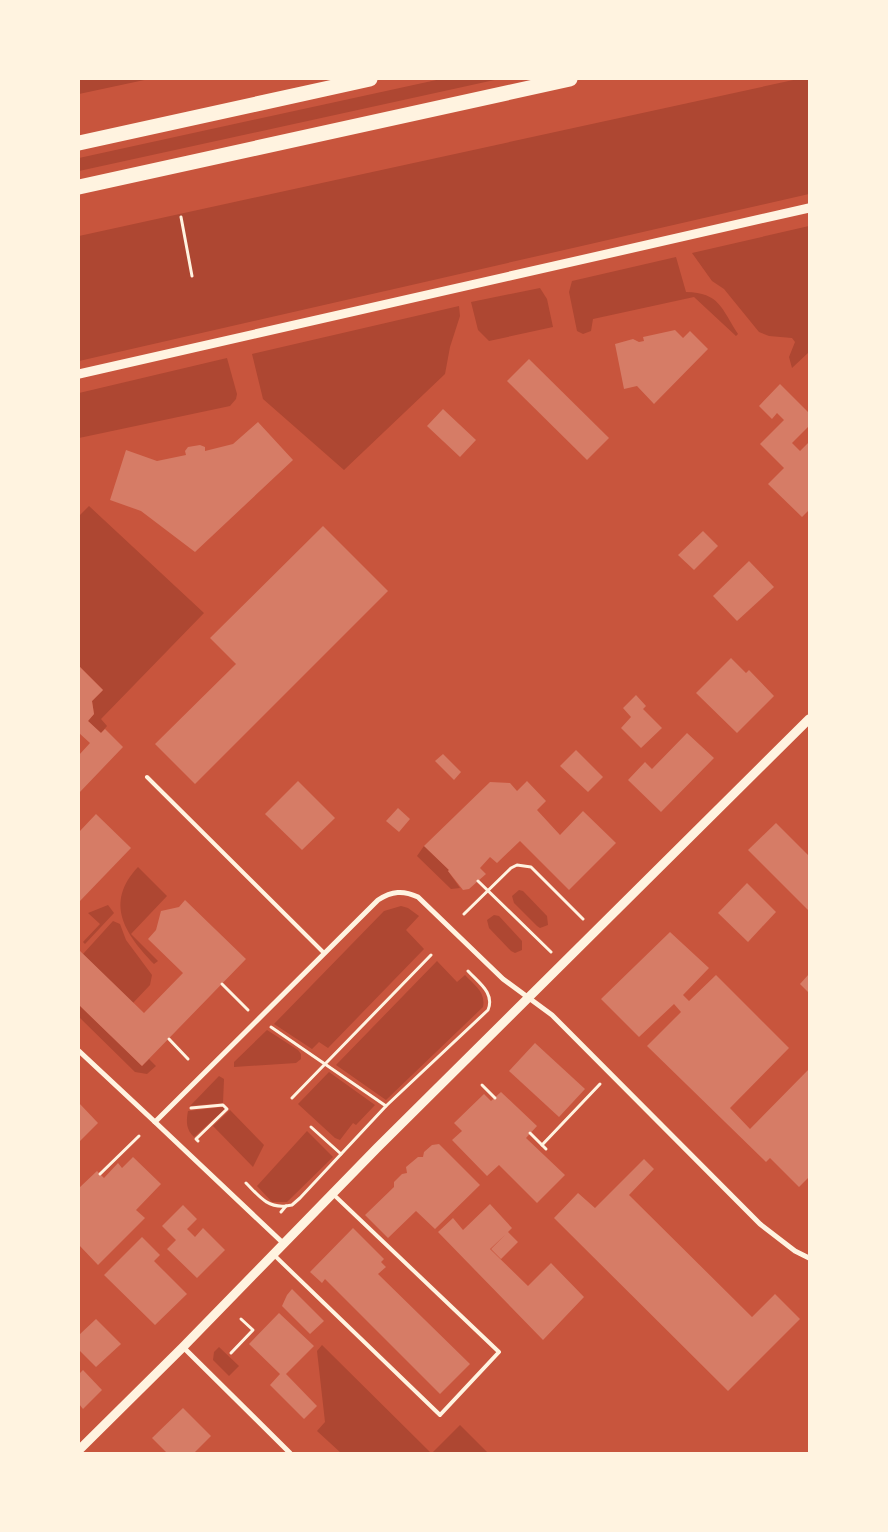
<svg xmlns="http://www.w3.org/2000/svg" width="888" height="1532" viewBox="0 0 888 1532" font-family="Spectral,serif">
	<rect width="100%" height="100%" fill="#c8553d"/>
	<!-- green -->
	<g fill="#ae4732">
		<polygon points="79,79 149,79 79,94"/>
		<polygon points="441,79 499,79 79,171 79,158"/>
		<polygon points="798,79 809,79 809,194 79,361 79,236"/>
		<polygon points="809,226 809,352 792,368 789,357 795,342 792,338 769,336 759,332 724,289 712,281 692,253"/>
		<path d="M676,257l10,35c34,1 35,16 52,42l-2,2 -42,-39 -101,22 -2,12 -8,3 -6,-3 -8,-39 3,-11z"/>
		<polygon points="540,288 547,299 553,327 489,341 478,330 471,302"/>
		<polygon points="459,306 460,316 450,347 445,374 344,470 263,399 252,354"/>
		<polygon points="227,358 237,394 236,399 230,406 79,438 79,393"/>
		<polygon points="89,506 204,613 101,719 107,726 101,733 88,721 94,714 92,701 103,690 79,666 79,516"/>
		<polygon points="424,846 449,870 448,871 460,888 451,889 417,856"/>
		<path d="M138,867l29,29 -36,38 27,27 -4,3c-29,-30 -50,-61 -16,-97z"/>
		<polygon points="519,890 523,891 547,916 548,925 540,928 537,926 514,903 512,896"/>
		<polygon points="108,905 114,913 85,944 83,942 100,924 88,913"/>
		<polygon points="401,906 408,908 419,916 406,930 424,949 328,1048 319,1042 312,1049 274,1024 384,911"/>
		<polygon points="494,915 499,916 522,941 522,950 515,953 511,951 489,928 487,920"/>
		<polygon points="113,921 120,924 126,940 152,975 150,985 133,1003 83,954"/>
		<path d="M437,961l20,21 8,-7c9,10 21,17 18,32l-97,93 -50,-35z"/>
		<polygon points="79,1005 142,1066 149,1059 156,1066 147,1074 135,1072 79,1017"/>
		<polygon points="267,1030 298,1050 301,1054 301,1059 296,1063 234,1067 234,1062"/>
		<polygon points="329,1072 375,1105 356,1125 353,1123 340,1140 335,1138 298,1104"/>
		<polygon points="219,1076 224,1079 223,1103 190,1106"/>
		<path d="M223,1107l2,2 -31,28c-8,-7 -8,-16 -6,-26z"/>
		<polygon points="230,1110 264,1145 253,1167 213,1126"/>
		<polygon points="307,1131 333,1157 287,1202 272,1202 257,1186"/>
		<polygon points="322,1345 430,1452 429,1453 341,1453 317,1431 325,1422 317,1351"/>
		<polygon points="219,1347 239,1366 229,1376 213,1360 214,1352"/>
		<polygon points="460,1425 488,1453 432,1453"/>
	</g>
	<!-- building -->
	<g fill="#d67c66">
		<polygon points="675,330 683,338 690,331 708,349 654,404 637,386 624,389 615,344 633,339 639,342 644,341 643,337"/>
		<polygon points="529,359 609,438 587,460 507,381"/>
		<polygon points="780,384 809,413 809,426 792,443 800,451 809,442 809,510 802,517 768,484 784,468 760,444 784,420 777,413 772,419 759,406"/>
		<polygon points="443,409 476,440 460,457 427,426"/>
		<polygon points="258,422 293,460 195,552 141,511 110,500 126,450 157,461 186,455 185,451 188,447 200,445 205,447 205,451 233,444"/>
		<polygon points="323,526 388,591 195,784 155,744 236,664 210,638"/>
		<polygon points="703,531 718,546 694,570 678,555"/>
		<polygon points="749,561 774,587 737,621 713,596"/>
		<polygon points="731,658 746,673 749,670 774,696 737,733 696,693"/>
		<polygon points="79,666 103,690 92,701 94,714 88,721 101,733 105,729 123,747 79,793 79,755 90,743 79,733"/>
		<polygon points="636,695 646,706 643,709 662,728 641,748 621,728 631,717 623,708"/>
		<polygon points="687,733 714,758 661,812 628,780 645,762 652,769"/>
		<polygon points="576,750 603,777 588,792 560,766"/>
		<polygon points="443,754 461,772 454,780 435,761"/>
		<polygon points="298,781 335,818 302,850 265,814"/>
		<polygon points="527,781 546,801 537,810 560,835 583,811 616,843 569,890 520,841 497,863 490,857 480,868 486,874 469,889 463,890 448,871 449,870 424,846 490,782 510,783 517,791"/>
		<polygon points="398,808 410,819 399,832 386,821"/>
		<polygon points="96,814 131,848 79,902 79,832"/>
		<polygon points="776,823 809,856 809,911 748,850"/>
		<polygon points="747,883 776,912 748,942 718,913"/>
		<polygon points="185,900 246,959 142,1066 79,1005 79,950 144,1013 183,973 148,939 156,930 161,911 179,907"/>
		<polygon points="670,932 709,968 683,995 689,1001 716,975 789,1048 730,1108 750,1129 809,1069 809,1177 799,1187 770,1158 766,1162 647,1046 681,1012 674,1004 639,1037 601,999"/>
		<polygon points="809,974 809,993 800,984"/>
		<polygon points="535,1043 585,1089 559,1117 509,1071"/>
		<polygon points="501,1092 537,1126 526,1138 565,1175 537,1203 499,1165 487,1176 452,1140 462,1131 454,1123 484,1094 491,1101"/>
		<polygon points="79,1103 98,1123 79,1142"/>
		<polygon points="439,1144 480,1185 435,1229 416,1211 388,1238 365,1215 394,1187 394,1182 402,1174 407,1173 406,1167 418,1157 423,1157 424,1152 432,1145"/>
		<polygon points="133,1157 161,1184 136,1210 145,1218 98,1265 79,1245 79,1188 97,1171 104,1178 118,1163 122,1168"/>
		<polygon points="644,1159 654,1169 629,1195 752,1317 775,1294 800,1319 728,1391 554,1218 578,1193 595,1208"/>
		<polygon points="490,1204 512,1228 508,1232 518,1242 501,1259 491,1249 505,1235 490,1249 528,1286 551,1263 584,1297 543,1340 438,1232 453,1218 463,1230"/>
		<polygon points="183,1205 197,1219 187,1229 195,1237 203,1228 225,1250 197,1278 167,1249 176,1240 162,1226"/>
		<polygon points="353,1228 384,1259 381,1262 386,1267 378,1274 470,1364 440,1394 325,1279 322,1283 310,1272"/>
		<polygon points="142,1237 160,1255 154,1261 187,1294 155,1325 104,1275"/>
		<polygon points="292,1289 324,1321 310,1334 282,1306 287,1295"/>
		<polygon points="279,1313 314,1346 286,1374 317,1406 304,1419 270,1385 280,1374 249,1344"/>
		<polygon points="96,1319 121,1344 96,1367 79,1350 79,1335"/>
		<polygon points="83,1370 102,1390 83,1409 79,1404 79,1374"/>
		<polygon points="183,1408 211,1436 194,1453 167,1453 152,1438"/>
	</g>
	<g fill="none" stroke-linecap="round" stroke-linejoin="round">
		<!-- path -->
		<g stroke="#fff3e0" stroke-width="3">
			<polyline points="181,217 192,276"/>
			<polyline points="478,881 551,952"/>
			<polyline points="464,914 511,868 517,865 531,867 583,919"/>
			<polyline points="222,984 248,1010"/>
			<polyline points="271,1027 386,1106"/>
			<polyline points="169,1039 188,1059"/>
			<polyline points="482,1085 495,1098"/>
			<polyline points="292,1098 431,955"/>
			<polyline points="191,1108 223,1105 227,1109 196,1139 198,1141"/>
			<polyline points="311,1127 341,1154"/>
			<polyline points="530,1133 546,1149"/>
			<polyline points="542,1145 600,1084"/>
			<polyline points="100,1174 139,1136"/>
			<path d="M246,1183c13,13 21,25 40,23l-5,6"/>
			<path d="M286,1206l6,-1 8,-7 86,-92 102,-96c7,-17 -9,-27 -20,-39"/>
			<polyline points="231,1353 253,1330 241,1319"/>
		</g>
		<!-- service -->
		<g stroke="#fff3e0" stroke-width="4">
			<polyline points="147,777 324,953"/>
			<polyline points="273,1254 440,1415 499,1352 333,1194"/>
		</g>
		<!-- minor -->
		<g stroke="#fff3e0" stroke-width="5">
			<polyline points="79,1051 155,1122"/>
			<path d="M283,1243l-128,-121 223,-222c14,-9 25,-10 40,-3l85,82 49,36 208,209 35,27 14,7"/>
			<polyline points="183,1347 290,1453"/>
		</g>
		<!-- tertiary -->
		<g stroke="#fff3e0" stroke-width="9">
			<polyline points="79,374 809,208"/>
			<polyline points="79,1450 183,1347 377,1148 809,719"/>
		</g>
		<!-- motorway -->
		<g stroke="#fff3e0" stroke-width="15">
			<polyline points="79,143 370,79"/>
			<polyline points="79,187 570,79"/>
		</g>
	</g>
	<!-- border -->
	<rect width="888" height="1532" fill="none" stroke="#fff3e0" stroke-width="160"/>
</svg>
